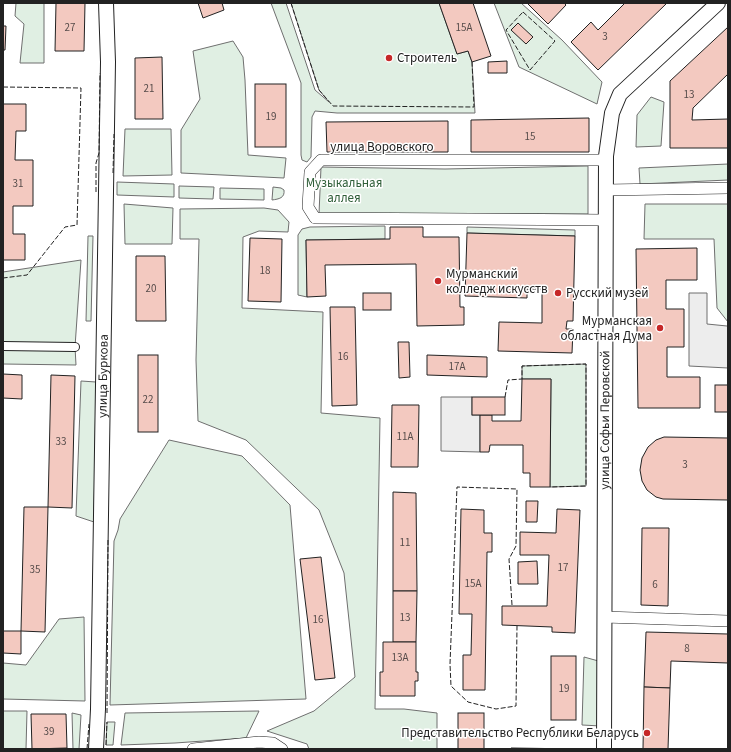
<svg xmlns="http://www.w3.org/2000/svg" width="731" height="752" viewBox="0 0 731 752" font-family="'Source Sans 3',sans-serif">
	<rect width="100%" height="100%" fill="#fff"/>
	<!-- green -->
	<g fill="#e0efe3" stroke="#6f6f6f">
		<polygon points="16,3 44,3 44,63 20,63 24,24 15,16"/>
		<polygon points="271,3 286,3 315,90 329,102 319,90 291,3 439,3 457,54 468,51 472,62 475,113 337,113 315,111 312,117 311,157 307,162 302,160 301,155 301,83"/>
		<polygon points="494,3 521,3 562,40 602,82 597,104 519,67"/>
		<polygon points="233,41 243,57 245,80 248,155 286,158 284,178 181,173 181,130 200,99 193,51"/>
		<polygon points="651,97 664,102 661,146 636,147 637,115"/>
		<polygon points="125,129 171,129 172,175 123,176"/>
		<polygon points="728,164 728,180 640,184 639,168"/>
		<polygon points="588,166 588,214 319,214 321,167 445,169"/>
		<polygon points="117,182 174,184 174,197 117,195"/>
		<polygon points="179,186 214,187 213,199 179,198"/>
		<path d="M273,187l8,1 3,2c1,8 -5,9 -12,10z"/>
		<polygon points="220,188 264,189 264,200 220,199"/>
		<polygon points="124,204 173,208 172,244 125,244"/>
		<polygon points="645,204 728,204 728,322 717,308 714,239 644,239"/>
		<polygon points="264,208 278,210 289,222 288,232 259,231 243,237 242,308 323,312 321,413 380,418 375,709 404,709 437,713 437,749 309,749 307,744 267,731 314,711 355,677 344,573 319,510 246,440 198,421 196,360 199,239 180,239 180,209"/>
		<polygon points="385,226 385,239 306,240 307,297 298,295 298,235 302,229 310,227"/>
		<polygon points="467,227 575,230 575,236 467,233"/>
		<polygon points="88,236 93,236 91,321 86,321"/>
		<polygon points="81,260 75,347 76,365 3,364 3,272"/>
		<polygon points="586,364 586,486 550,487 551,379 522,379 522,366"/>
		<polygon points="81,381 96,382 94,522 76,516"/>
		<polygon points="169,440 242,456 290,505 306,699 110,705 114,541 118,530 120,519"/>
		<polygon points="84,617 85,701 3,699 3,663 26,665 59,619"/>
		<polygon points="584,657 602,662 601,726 582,725"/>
		<polygon points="3,711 27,711 26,749 3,749"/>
		<polygon points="259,711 246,738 175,743 121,745 125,713"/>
		<polygon points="72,713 81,715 79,749 73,749"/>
		<polygon points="107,722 115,722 113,745 106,745"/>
	</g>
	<!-- parking -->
	<g fill="#ededed" stroke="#6f6f6f">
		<polygon points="689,293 707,293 707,324 727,326 728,327 728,368 689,366"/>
		<polygon points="441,397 472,397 472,415 480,415 480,452 441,451"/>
	</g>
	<!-- building -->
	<g fill="#f3c9c0" stroke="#222">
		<polygon points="56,3 85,3 84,51 55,51"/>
		<polygon points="198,3 222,3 224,10 203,18"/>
		<polygon points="439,3 473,3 491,56 472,62 468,51 457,54"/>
		<polygon points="527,3 564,3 566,5 548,24"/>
		<polygon points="625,3 667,3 598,70 571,42 591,22 598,30"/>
		<polygon points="518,23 533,37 526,44 511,30"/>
		<polygon points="3,26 6,26 5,50 3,50"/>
		<polygon points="728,27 728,74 693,108 692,120 728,119 728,148 670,148 670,81"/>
		<polygon points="162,57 163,119 135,119 135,58"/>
		<polygon points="507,61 507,73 488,73 488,62"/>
		<rect x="255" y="84" width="31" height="63"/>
		<polygon points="3,104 26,104 26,131 16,131 15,160 33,160 33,206 13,206 13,234 25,234 25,260 3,260"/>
		<polygon points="589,118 589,152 471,152 471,120"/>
		<polygon points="448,121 448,152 327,152 326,122"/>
		<polygon points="390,227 423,227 423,237 459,237 460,307 464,307 464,325 417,326 416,264 325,265 326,296 307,297 306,240 390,239"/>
		<polygon points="467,233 575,236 573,321 567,321 566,329 573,329 572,353 498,351 499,322 542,323 542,289 527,289 527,298 465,296"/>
		<polygon points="250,238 282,239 281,302 248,301"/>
		<polygon points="697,248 697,280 666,280 666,309 684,309 684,347 667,347 667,377 700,377 700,408 638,408 636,249"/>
		<polygon points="136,256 165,256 166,321 136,321"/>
		<rect x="363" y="293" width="28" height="17"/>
		<polygon points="330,307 355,307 357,405 332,406"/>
		<polygon points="398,342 409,342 410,377 399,378"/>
		<rect x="138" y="355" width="20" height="77"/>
		<polygon points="427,355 487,357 487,377 427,375"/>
		<polygon points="3,374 22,375 22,399 3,398"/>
		<polygon points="51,375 75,376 72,508 48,507"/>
		<polygon points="522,379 551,379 550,487 530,487 530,473 523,473 523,445 490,445 489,452 480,452 480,415 492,415 492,421 521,421"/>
		<rect x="715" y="385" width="13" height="27"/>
		<rect x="472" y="397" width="33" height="18"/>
		<polygon points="392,405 419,405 418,467 391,467"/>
		<polygon points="664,437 728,438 728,500 663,499 656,497 647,490 642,481 640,470 642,458 648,447 656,440"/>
		<polygon points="393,492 416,493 417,591 393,591"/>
		<polygon points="526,501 538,501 537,522 526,522"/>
		<polygon points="24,507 48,507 45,632 21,631"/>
		<polygon points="461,509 484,510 484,533 492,533 492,552 487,552 485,690 463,690 463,655 471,655 472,614 459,614"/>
		<polygon points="557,509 580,510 575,633 552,632 552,627 502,625 502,606 547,606 549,555 520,555 520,532 556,533"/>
		<polygon points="642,528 669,528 668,606 641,605"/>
		<polygon points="321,557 335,678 315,680 300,559"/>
		<polygon points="537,561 538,584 518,584 518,562"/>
		<polygon points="393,591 417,591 416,642 393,642"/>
		<polygon points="3,631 21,631 21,654 3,653"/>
		<polygon points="646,632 728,634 728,663 671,661 670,688 644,687"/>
		<polygon points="383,642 416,642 416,672 418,672 418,681 415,681 415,696 380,696 380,672 383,672"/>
		<rect x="551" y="656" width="25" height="64"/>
		<polygon points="644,687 670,688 668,749 643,749"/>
		<rect x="458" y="713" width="26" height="36"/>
		<polygon points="31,714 66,714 67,748 32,749"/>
		<polygon points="511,748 579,749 511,749"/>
	</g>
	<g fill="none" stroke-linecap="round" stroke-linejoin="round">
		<!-- pedestrian casing -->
		<g stroke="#222" stroke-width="10">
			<polyline id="pedestrian" points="3,346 75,347"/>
		</g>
		<!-- minor casing -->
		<g stroke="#222" stroke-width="12">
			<g id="minor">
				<polyline points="605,190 728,188"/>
				<polyline points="605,220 315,218 308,207 310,172 321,160 606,160"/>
				<polyline points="604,617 728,621"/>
				<polyline points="193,749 259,742 273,743 282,749"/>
			</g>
		</g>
		<!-- tertiary casing -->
		<g stroke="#222" stroke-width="16">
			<g id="tertiary">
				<path id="s1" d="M96,749l2,-40 10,-647 -2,-59"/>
				<path id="s2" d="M604,749l2,-593 6,-43 8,-19 98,-91"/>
			</g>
		</g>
		<!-- pedestrian -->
		<use href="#pedestrian" stroke="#fff" stroke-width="8"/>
		<!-- minor -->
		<use href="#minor" stroke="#fff" stroke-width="11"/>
		<!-- tertiary -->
		<use href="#tertiary" stroke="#fff" stroke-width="14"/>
		<!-- fence -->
		<g stroke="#222" stroke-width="1" stroke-dasharray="5 2" stroke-linecap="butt">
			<polyline points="291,3 319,90 333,106 474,107 472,62"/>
			<polygon points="523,12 555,41 530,70 506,30"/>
			<polyline points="3,87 81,88 77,225 65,227 27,275 3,278"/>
			<polyline points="113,173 114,134"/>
			<polyline points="96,192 96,163 99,153 100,73"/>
			<polyline points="505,397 508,380 522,379 522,366 586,364 586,486 550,487"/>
			<polyline points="512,605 509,559 516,546 517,489 457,487 450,664 451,686 468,702 496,709 516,706 517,626"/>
			<polyline points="107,713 108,540"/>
			<polyline points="106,745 107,722"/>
			<polyline points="87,749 89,724"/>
		</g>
	</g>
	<!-- markers -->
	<g fill="#c62828" stroke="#fff" stroke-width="1.5">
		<circle cx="389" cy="58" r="4"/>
		<circle cx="438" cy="281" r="4"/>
		<circle cx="558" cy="293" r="4"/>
		<circle cx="660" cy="328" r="4"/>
		<circle cx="647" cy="733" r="4"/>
	</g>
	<g text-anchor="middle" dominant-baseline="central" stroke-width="3" stroke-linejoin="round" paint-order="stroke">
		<!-- number labels -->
		<g font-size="11" fill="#564c4a">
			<text x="70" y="27">27</text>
			<text x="464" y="27">15А</text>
			<text x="605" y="36">3</text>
			<text x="149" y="88">21</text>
			<text x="689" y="94">13</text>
			<text x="271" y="116">19</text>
			<text x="530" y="136">15</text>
			<text x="18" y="183">31</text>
			<text x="265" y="270">18</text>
			<text x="151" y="288">20</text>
			<text x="343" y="356">16</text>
			<text x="457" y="366">17А</text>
			<text x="148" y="399">22</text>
			<text x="405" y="436">11А</text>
			<text x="61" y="441">33</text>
			<text x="685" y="464">3</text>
			<text x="405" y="542">11</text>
			<text x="563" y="567">17</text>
			<text x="35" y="569">35</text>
			<text x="473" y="583">15А</text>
			<text x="655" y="584">6</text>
			<text x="405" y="617">13</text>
			<text x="318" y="619">16</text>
			<text x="687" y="648">8</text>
			<text x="400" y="657">13А</text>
			<text x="564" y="688">19</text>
			<text x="49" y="731">39</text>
		</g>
		<!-- poi labels -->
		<g font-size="13" fill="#222" stroke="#fff" text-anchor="start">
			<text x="397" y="58">Строитель</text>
			<text x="446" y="274">Мурманский<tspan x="446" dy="15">колледж искусств</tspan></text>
			<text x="566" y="293">Русский музей</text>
			<text x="652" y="321" text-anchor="end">Мурманская<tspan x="652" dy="15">областная Дума</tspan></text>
			<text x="639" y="733" text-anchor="end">Представительство Республики Беларусь</text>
		</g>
		<!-- street labels -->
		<g font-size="13" fill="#222" stroke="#fff">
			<text x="382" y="147">улица Воровского</text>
			<text stroke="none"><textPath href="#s1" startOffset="373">улица Буркова</textPath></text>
			<text stroke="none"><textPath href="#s2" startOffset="329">улица Софьи Перовской</textPath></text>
		</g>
		<!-- park labels -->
		<g font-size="13" fill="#2f5e38" stroke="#fff">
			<text x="344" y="183">Музыкальная<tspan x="344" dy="15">аллея</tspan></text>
		</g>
	</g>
	<!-- border -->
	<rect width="731" height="752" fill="none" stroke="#222222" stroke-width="8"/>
</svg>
